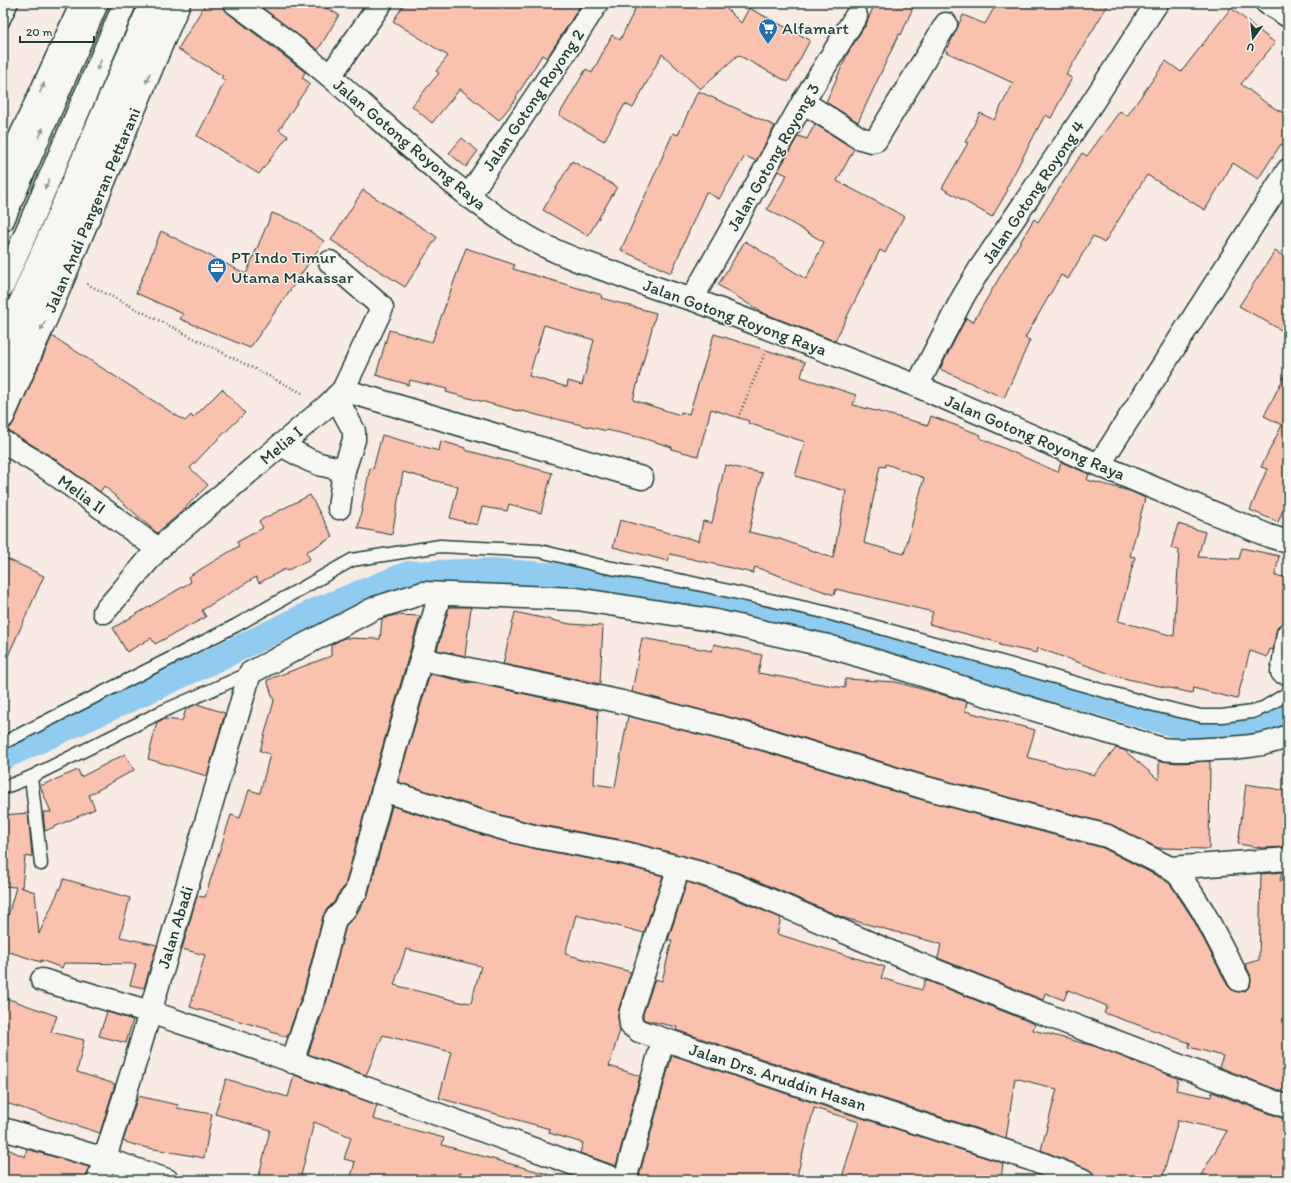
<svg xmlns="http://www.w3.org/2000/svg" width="1291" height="1183" viewBox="0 0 1291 1183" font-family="Itim,sans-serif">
	<rect width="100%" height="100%" fill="#f7ebe4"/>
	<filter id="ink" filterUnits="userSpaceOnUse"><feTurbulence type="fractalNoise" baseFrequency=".025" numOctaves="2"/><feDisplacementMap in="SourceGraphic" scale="8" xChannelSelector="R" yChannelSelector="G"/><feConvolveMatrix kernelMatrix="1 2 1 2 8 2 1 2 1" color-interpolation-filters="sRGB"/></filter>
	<g filter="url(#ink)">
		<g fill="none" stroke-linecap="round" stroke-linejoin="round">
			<!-- canal -->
			<polyline stroke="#8fccef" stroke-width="26" points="3,757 208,663 318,610 408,574 492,571 605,580 802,619 903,651 1052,688 1177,725 1230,732 1266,720 1288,710"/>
		</g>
		<!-- building -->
		<g fill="#f9c1ae" stroke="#1f3d34" fill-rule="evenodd">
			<polygon points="206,3 223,3 224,8 228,13 305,72 302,78 310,83 279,130 288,136 259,174 197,136 225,81 221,78 223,76 178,49"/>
			<polygon points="256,3 317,3 339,15 318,50"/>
			<polygon points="405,3 582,3 547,58 542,55 516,97 517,98 499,120 460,89 432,123 412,106 439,73 436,71 448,56 393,21"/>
			<polygon points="638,3 721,3 741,23 749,8 810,40 788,82 738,55 700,89 662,54 633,108 625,104 604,141 559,115 586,69 592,73 612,35 620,40"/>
			<polygon points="875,3 915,3 901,35 899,34 858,122 826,102 848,53 864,27 865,27"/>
			<polygon points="997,3 1109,3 1066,75 1072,78 1051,118 1045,115 1006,189 1008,190 992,217 942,188 968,143 965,142 980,113 994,120 1013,83 946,52 963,15 985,24"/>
			<polygon points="1231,8 1275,43 1241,84 1266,103 1288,116 1288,149 1281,144 1258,179 1233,163 1205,210 1147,175 1104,243 1093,236 1068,279 1061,275 1025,338 1030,340 1004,398 940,369 966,318 973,322 1034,219 1038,222 1082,153 1087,156 1120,111 1127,116 1166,61 1181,72"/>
			<polygon points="698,91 775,126 756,161 745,156 719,199 706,192 671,273 621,250 673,133 678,135"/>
			<polygon points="815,124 854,149 837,181 904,216 885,253 880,250 835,341 763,313 718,285 745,241 806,279 824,242 767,209 787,175 778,171 798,136 807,139"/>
			<polygon points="462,138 478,151 466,167 449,153"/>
			<polygon points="572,161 617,187 588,236 543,210"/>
			<polygon points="363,190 437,237 405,287 331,240"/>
			<polygon points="272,213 298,223 324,241 250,348 180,319 183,314 136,293 161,231 246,274"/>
			<path d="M466,248l49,17 -2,4 89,26 -1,3 55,15 -23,87 47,15 1,-3 8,2 25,-80 91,28 -4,15 55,18 -3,10 75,20 3,-9 50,19 -1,3 78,34 3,-10 28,12 -2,6 43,11 15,7 -15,58 5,1 -17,64 56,15 5,-86 -8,-2 7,-24 27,8 -7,25 41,2 3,-11 37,8 -4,20 13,1v45l-5,1 -5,3 -2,6 -3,18 -3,-1 -3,8 -17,-6 -13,48 -44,-11 -1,5 -51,-11 -22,-5 -81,-29 -1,5 -38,-8 1,-2 -71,-19 4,-12 -97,-23 -2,6 -79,-28 -2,6 -83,-19 -2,7 -55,-14 7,-27 79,21 4,-20 9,2 13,-58 37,8 -13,59 31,7 53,19 13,-67 -51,-15 10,-34 -57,-19 1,-2 -38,-12 -13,47 -27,-7 1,-2 -30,-9 -35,-8v1l-55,-13v1l-30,-8v1l-76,-20 1,-3 -37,-9 -1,5 -33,-10 13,-45 43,12zM544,325l50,15 -12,45 -14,-4 -1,6 -38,-11zM886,464l38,14 -20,76 -40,-11 16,-77 5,1z"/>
			<polygon points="1275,251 1288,259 1288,334 1239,306"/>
			<polygon points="52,336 185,421 191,415 193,418 222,389 245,413 209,448 190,468 208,485 177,516 157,533 104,486 100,492 54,458 9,431 5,430 11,427 14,422"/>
			<polygon points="1288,369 1288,498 1278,522 1250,510 1267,469 1261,467 1282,425 1264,416"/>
			<polygon points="382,435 439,451 441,441 465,448 465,450 552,473 541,513 509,504 507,511 482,507 477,525 450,518 458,487 403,472 392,535 358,528 370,468 373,469"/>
			<polygon points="310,495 333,537 306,552 310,559 286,571 285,569 259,583 256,577 202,610 206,617 155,644 151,638 127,652 113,628 191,582 188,577 239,546 237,542 263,528 259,521"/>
			<polygon points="3,557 44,576 3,667"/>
			<polygon points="449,607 471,607 465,656 437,650"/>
			<polygon points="515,612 570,624 603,626 600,684 503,664"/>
			<polygon points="395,615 420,616 371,787 345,886 338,894 334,902 326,910 323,916 303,993 287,1037 271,1032 271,1030 190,1007 205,955 182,949 197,896 205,897 231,815 240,818 249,790 260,793 270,754 260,751 274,701 267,680 331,656 331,645 344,638 380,639 382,619"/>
			<polygon points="642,638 712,651 714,644 762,655 758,673 845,688 845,679 896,682 947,696 967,702 965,711 1035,730 1027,757 1094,775 1116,748 1124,750 1159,780 1159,761 1179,763 1210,761 1209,849 1158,848 1110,824 925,775 768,727 632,692"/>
			<polygon points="430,674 462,681 462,682 480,684 598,710 594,784 615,787 628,716 762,751 919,799 1103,848 1163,879 1170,884 1193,919 1228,986 1232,990 1238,992 1245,991 1250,986 1251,981 1250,974 1245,964 1259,960 1261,874 1282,872 1280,881 1288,881 1288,1094 1219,1067 1223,1056 1189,1047 1190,1043 1104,1013 1107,1006 1068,990 1064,1000 1045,993 1043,1000 938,958 941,944 844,918 739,873 703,861 628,841 536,824 501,815 398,782"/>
			<polygon points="197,704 225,713 207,776 148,759 157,722 165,719 182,721 186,709"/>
			<polygon points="125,754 134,770 89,795 95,809 45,831 43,812 51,812 40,786 78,770 81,777"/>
			<polygon points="1246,784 1288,791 1288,830 1285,847 1262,848 1238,844"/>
			<path d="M392,806l103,33 36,9 91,17 41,11 -19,57 -68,-18 -11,39 66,18 -12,36 -1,9 2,13 -11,36 31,10 -24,90 -36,-13 3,-10 -34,-10 1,-4 -111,-31 12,-46 -68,-17 -17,40 -58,-21 19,-54 19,-75 8,-7 14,-23zM406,949l75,17 -10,37 -7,-1v1l-70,-18z"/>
			<polygon points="28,813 32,856 25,857 22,887 20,887 35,892 39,934 64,879 130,898 120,937 157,945 144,988 130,985 136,964 64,963 62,968 41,960 41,962 3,950 3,934 16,887 3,886 3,815"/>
			<polygon points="687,882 730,897 781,918 777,934 885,967 881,978 922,990 925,980 928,981 1035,1024 1033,1030 1094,1046 1178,1078 1176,1090 1211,1097 1212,1092 1284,1119 1288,1119 1288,1180 1198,1180 1227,1131 1178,1120 1162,1180 1095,1180 1093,1173 1088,1169 1041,1150 1057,1089 1015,1078 1006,1138 807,1074 676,1030 677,1027 645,1020 643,1018 643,1014 655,979 662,981 672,940 668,940"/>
			<polygon points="3,997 57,1016 51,1032 84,1040 77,1072 115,1084 100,1133 3,1102"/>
			<polygon points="107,1012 133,1020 126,1043 99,1036"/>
			<polygon points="672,1055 799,1098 1003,1163 1001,1180 841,1180 859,1122 814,1108 796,1180 638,1180"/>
			<polygon points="294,1075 377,1105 373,1119 444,1138 442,1145 547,1174 546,1180 485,1180 458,1173 457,1180 350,1180 355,1162 344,1159 351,1137 314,1122 300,1180 258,1180 270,1130 215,1114 226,1079 288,1097"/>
			<polygon points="138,1096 178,1105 177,1108 212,1114 204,1158 138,1146 123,1141"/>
			<polygon points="3,1147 25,1157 27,1149 89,1167 86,1180 3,1180"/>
		</g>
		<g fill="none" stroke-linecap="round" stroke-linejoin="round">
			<!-- service casing -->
			<g stroke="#1f3d34" stroke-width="15">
				<g id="service">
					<polyline points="3,22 12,3"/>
					<polyline points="3,743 235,626 352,560 440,546 540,551 601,566 688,582 824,612 1154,705 1201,716 1222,716 1252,712 1265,707 1288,693"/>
					<polyline points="31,777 41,864"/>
					<polyline points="3,788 31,777 161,712 250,673"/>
				</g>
			</g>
			<!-- minor casing -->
			<g stroke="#1f3d34" stroke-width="25">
				<g id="minor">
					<path d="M235,3c32,23 65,48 96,74 64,55 124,116 197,160 29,17 60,27 92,38 24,9 48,18 72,24l225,87 182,79 170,71 19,6"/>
					<polyline points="1267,3 1288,16"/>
					<polyline points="330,76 381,3"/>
					<polyline points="803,102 860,138 871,141 876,140 946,24"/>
					<polyline points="468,197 563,56 597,3"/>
					<polyline points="692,299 803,102 856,16"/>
					<polyline points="917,386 963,297 979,270 1085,114 1157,3"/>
					<polyline points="343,390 642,478"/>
					<polyline points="336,397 354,431 354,440 344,470 339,508"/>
					<polyline points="3,442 48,469 158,549"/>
					<polyline points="281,445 309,460 319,464 344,470"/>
					<polyline points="1099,465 1288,170"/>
					<polyline points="104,612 158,549 327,406 343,390 382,308 381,306 330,262"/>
					<polyline points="421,659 622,702 765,739 922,787 1107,836 1170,868 1179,875 1192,894 1204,913 1239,980"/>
					<polyline points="1282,672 1288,634"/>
					<polyline points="383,790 498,827 533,836 625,853 700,873 735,885 919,964 1057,1019 1288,1107"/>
					<polyline points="679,867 631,1011 630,1016 631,1025 639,1031 803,1086 1030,1159 1083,1180"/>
					<polyline points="1170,868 1288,859"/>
					<polyline points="42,980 150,1012 267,1052 618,1180"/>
					<polyline points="292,1062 308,1015 315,997 335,919 345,909 348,902 356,892 383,790 440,594"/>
					<polyline points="3,1129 105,1159 167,1180"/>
					<path d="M98,1180l40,-127 112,-380 125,-65 48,-15 154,6 134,21 117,26 334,103c16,2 31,1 47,0 26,-1 54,-2 79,-13"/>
					<polyline points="625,1180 663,1040"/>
				</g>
			</g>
			<!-- trunk casing -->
			<g stroke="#1f3d34" stroke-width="25">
				<g id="trunk">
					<polyline points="3,174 82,3"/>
					<polyline points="3,342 151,3"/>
					<polyline points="3,417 53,303 179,3"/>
				</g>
			</g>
			<!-- motorway casing -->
			<g stroke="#1f3d34" stroke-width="25">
				<g id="motorway">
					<polyline points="3,220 97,3"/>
					<polyline points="3,286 125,3"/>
					<polyline points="3,371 165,3"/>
				</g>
			</g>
			<!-- path -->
			<g stroke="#1f3d34" stroke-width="2.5" stroke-dasharray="1 3" stroke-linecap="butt">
				<polyline points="87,284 304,394"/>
				<polyline points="738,418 765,353"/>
			</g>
			<!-- service -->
			<use href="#service" stroke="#f6f6f2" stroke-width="12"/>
			<!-- minor -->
			<use href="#minor" stroke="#f6f6f2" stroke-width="22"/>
			<!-- trunk -->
			<use href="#trunk" stroke="#f6f6f2" stroke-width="22"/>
			<!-- motorway -->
			<use href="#motorway" stroke="#f6f6f2" stroke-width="22"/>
		</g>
		<!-- one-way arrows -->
		<defs><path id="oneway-solid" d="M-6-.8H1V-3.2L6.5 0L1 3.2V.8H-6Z"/></defs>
		<g fill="#8a9a93">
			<use href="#oneway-solid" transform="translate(99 65) rotate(113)"/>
			<use href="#oneway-solid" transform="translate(148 78) rotate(113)"/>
			<use href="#oneway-solid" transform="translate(42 88) rotate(-65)"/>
			<use href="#oneway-solid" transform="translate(41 133) rotate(-67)"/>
			<use href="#oneway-solid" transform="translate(47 184) rotate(113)"/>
			<use href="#oneway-solid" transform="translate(43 326) rotate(114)"/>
		</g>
	</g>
	<!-- icons -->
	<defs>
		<g id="supermarket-pin" transform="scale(1)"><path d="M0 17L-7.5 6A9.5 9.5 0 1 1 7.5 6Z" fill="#1f6fb2" stroke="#f6f6f2"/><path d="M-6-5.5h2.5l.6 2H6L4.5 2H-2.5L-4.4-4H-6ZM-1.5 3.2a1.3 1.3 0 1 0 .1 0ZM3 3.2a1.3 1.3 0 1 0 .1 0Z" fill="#fff"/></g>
		<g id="office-pin" transform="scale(1)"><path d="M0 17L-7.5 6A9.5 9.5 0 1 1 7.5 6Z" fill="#1f6fb2" stroke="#f6f6f2"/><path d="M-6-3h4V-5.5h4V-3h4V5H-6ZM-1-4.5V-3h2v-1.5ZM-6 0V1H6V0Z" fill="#fff"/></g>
	</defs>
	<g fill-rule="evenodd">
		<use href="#supermarket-pin" x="768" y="28"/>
		<use href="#office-pin" x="217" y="267"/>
	</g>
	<g text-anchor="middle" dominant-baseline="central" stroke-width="3" stroke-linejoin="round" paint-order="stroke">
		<!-- poi labels -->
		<g font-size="17" fill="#1f3d34" stroke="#f6f6f2" text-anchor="start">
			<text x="782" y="28">Alfamart</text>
			<text x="231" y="257">PT Indo Timur<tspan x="231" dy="20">Utama Makassar</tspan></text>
		</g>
		<!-- street labels -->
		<g font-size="17" fill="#1f3d34" stroke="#f6f6f2">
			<text transform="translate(533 100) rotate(-56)">Jalan Gotong Royong 2</text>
			<text transform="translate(410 144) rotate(40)">Jalan Gotong Royong Raya</text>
			<text transform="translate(773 157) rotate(-60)">Jalan Gotong Royong 3</text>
			<text transform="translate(1033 192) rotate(-56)">Jalan Gotong Royong 4</text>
			<text transform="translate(92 210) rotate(-67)">Jalan Andi Pangeran Pettarani</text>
			<text transform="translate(735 317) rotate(20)">Jalan Gotong Royong Raya</text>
			<text transform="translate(1035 437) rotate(23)">Jalan Gotong Royong Raya</text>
			<text transform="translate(281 445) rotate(-40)">Melia I</text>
			<text transform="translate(82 494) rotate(36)">Melia II</text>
			<text transform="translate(175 927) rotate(-73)">Jalan Abadi</text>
			<text transform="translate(778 1077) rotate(18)">Jalan Drs. Aruddin Hasan</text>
		</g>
	</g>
	<!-- margin -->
	<rect width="1291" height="1183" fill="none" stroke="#f6f6f2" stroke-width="16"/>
	<rect x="8" y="8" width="1275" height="1167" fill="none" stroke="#1f3d34" stroke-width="1.5" filter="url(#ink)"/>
	<!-- north arrow -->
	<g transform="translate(1253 38) rotate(195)" stroke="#f6f6f2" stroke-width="3" paint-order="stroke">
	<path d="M0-3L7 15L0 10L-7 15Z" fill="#1f3d34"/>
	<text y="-6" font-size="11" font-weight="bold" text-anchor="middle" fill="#1f3d34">U</text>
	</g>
	<!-- scale -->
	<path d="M20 36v6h74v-6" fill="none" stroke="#1f3d34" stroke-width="2"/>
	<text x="26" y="36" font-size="12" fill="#1f3d34" stroke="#f6f6f2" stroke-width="3" paint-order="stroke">20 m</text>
</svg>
